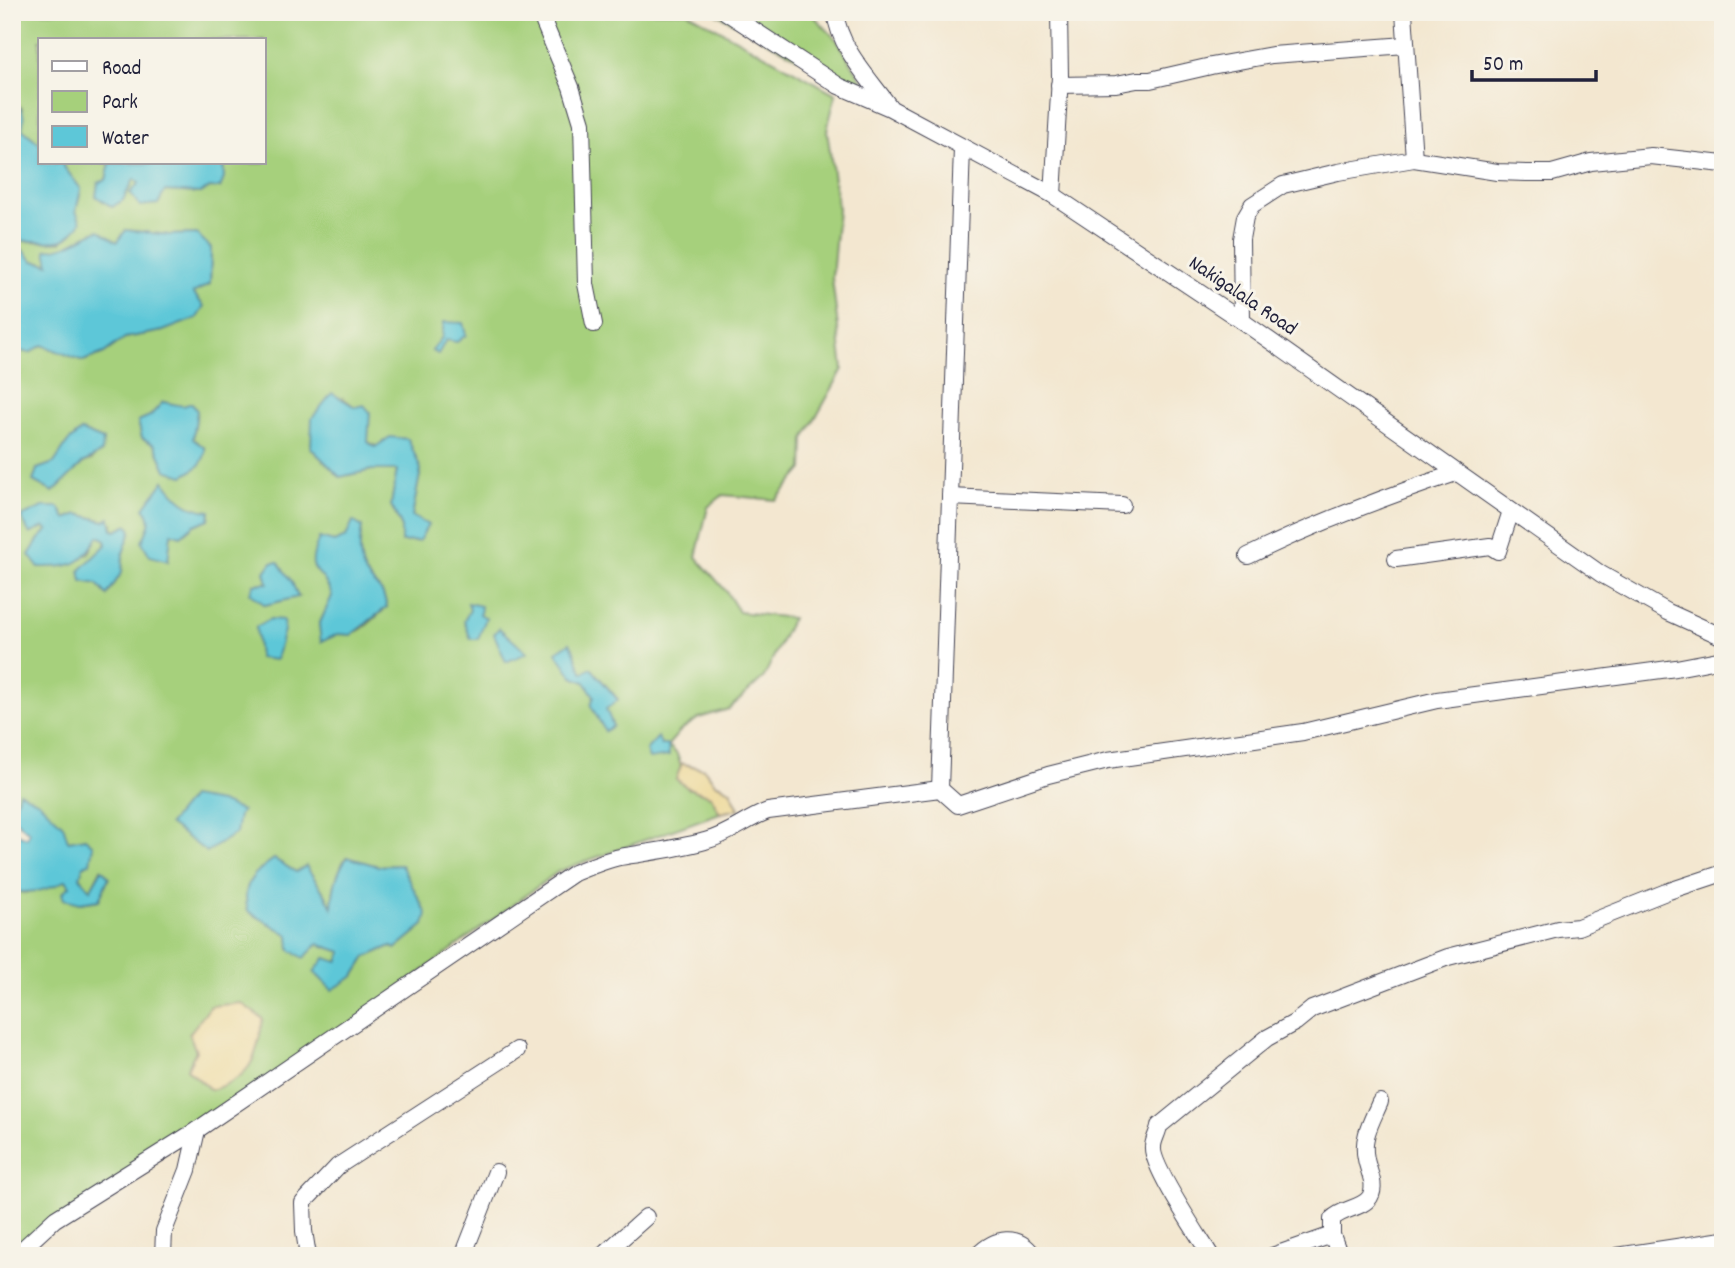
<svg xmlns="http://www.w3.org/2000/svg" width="1735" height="1268" viewBox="0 0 1735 1268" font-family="Dekko,sans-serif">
	<rect width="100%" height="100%" fill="#f7f3e8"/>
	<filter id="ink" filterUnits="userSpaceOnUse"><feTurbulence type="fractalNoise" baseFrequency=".0143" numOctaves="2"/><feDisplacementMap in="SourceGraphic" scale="14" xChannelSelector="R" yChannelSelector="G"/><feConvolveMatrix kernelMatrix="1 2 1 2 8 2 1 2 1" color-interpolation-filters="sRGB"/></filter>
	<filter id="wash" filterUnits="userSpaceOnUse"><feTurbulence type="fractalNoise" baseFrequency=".00686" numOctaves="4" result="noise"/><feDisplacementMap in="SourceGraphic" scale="28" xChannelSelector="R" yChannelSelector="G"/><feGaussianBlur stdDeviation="1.57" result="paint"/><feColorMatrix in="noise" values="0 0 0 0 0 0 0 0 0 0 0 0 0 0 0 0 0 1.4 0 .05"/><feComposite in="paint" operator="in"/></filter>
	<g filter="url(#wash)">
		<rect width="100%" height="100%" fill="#f3e7d0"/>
		<!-- green -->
		<g fill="#a6d07b" stroke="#64795b" stroke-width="2" fill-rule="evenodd">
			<path d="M12,12h675l149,82 -9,36 11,79 -6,69 11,91 -39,70 -1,30 -27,31 -53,-5 -15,12 -12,50 30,34 13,21 53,6 -28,59 -35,32 -30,9 -18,12 -13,15 9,9 11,34 23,8 9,17 -161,58 -206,151 -341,228v-359l13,2 41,-13 4,6 -6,13 16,4 19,-3 10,-23 -8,-8 -11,22 -10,-14 3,-11 2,-28 -17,4 -49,-49 -7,19v-486l7,3 11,24 12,-8 41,16 21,-8 21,-15 38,-7 29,-38 18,-9 1,-36 -15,-14 -27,1 -43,-5 -8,12 -32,-7c-10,11 -25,14 -39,15l3,14 -17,-3 -21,-22v-30l4,7v16l7,9 39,1 14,-31 5,-22 -20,-26h49l-4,17 -10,16 16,11 11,-7 11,-21 31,12 35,2 24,-15 -1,-15h41v-123h-224v104l-18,-15v-21l-10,-8zM343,398l12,9 13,35 53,27 -9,47 7,25 -18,1v-17l-10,-20 6,-35h-25l-32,7 -29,-29 1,-12zM163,402l34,9 -4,28 12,9 -39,22 -11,-25 -13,-7 -4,-17 12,-5zM81,431l22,9 -11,20 -9,3 -30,29 -16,-23 17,-6zM164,481c13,18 22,28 46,30l-1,8 -15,6 -13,11 -10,-3 -3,27c-6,-12 -16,-43 -23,-52zM78,514l35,9 -1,7 4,1 12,-6 3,6 -8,22 -1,19 -15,23 -10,-11 9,-45 -8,-3 -10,19 -49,-16 9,-9 -4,-3zM353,522l9,5c-3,16 -4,38 7,51 12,14 13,10 18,29 -27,24 -33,36 -68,18l14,-29 -6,-15 -7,-42 14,3 13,-5zM268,583l30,13 -33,9 -11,-21zM576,654v7l7,12 8,-5 27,31 -13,10 -20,-27 -12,-5zM346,857l32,9 23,-1 23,60 -29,24 -4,-3 -25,11 -12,19 -16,-13 4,-11 -24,-8 -28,6 -1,-15 -41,-24c-7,-26 5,-38 26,-52l22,13 10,-6 20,30 6,14c1,-21 4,-35 14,-53zM196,1051l15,39 -24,-21z"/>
			<polygon points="714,12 810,12 837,40 865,85 864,91 858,91"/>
		</g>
		<!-- sand -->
		<g fill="#eeda9e" stroke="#887e6c" stroke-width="2">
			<polygon points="680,763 704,769 715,783 730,790 739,809 720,813 711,796 688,788 676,779 681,766"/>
			<path d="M241,1003l22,16c-8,41 -9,57 -52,71l-24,-21 9,-18 -7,-17 22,-28z"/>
		</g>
		<!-- water -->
		<g fill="#5dc7d8" stroke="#40748a" stroke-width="2">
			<path d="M12,100c11,9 14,15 10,29l18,15v19h21l20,26 -5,22 5,11c-18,28 -28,17 -58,19l-7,-9v-16l-4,-7z"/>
			<polygon points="110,163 223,163 224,178 220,188 210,188 200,193 165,191 158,204 140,206 130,193 139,183 134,179 123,200 112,207 96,196 98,183 106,180"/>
			<path d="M99,230l18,12 9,-12 43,5 28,-1 14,14 -1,36 -17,9 11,13 -7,12 -34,13 -38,7 -21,15 -21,8 -41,-16 -12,8 -10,-2 -7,-10 6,-12 -7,-3v-87l21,22 16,3 -3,-14c25,-2 32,-12 53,-20z"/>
			<polygon points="444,322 463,323 466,335 457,342 446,340 438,354 432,351 442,337"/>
			<polygon points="332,393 355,407 364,405 370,412 368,442 375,447 390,437 408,439 421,469 412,516 428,525 419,541 401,542 401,525 391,505 397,470 372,470 340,477 311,448 312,418"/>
			<path d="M163,402l20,4 9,-3 5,8 -4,28 12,9c1,15 -9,21 -22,28l-17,-6 -11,-25 -13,-7 -4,-17 12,-5z"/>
			<polygon points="81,431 103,440 102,452 83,463 53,492 33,481 37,469 54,463 68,442"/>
			<path d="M164,481c13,18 23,28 46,30l-1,8 -15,6 -13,11 -10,-3 -3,28 -18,-5 -8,-14c5,-12 13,-23 2,-34z"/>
			<path d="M43,507h16l7,12 12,-5 26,7 6,-3 2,12 4,1 12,-6 3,6 -8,22 -1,19 -15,23 -10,-11 -15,-3 -2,-11 26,-25 -1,-6 -7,-3c-16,31 -27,31 -60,31l-9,-12 10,-16 9,-9 -4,-3 -14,7 -9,-17z"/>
			<path d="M353,521l9,6c-3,16 -4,38 7,51 12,14 13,10 18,29l-36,28 -13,-1 -17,8 -2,-17 13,-29c-11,-34 -29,-17 -13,-58l15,4 12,-5z"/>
			<polygon points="272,562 278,562 292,582 298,597 265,605 250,593 254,584 268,583 265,572"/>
			<polygon points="468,603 481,606 480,614 486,618 478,639 471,639 464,621 470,610"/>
			<polygon points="270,619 283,620 284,630 276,660 259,658 256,627"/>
			<polygon points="499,628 527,653 506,662 494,634"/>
			<path d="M570,643c6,10 7,20 13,30l8,-5 27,32 -12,9 7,17 -8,5 -14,-25 3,-10 -9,-14 -12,-5 -17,-25z"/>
			<polygon points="658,737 661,745 668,745 669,756 649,759 646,750"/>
			<path d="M19,792l20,10 24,23 5,16 17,-3 8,7 -3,18 -7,3 -3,11 10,13 12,-21 7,8 -10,23 -19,3 -16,-4 -2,-6 8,-7 -4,-6c-16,10 -35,14 -54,11v-59l15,6 2,-6 -17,-15z"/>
			<polygon points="191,797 220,802 242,811 239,815 236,833 207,852 169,824"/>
			<path d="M347,857l31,9 23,-1 26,49 -3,11 -29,24 -4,-3 -25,11 -12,19 -22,14 -18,-18 11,-14 13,4 4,-10 -24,-8 -14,14 -14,-8 -1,-15 -41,-24c-7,-27 5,-38 26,-52l22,13 10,-6 20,30 6,12c1,-20 4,-34 15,-51z"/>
		</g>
	</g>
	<g filter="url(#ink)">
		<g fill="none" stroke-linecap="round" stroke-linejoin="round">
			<!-- street casing -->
			<g stroke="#414051" stroke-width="18">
				<g id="street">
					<polyline points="546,12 544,23 571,87 582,123 586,284 594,324"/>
					<polyline points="726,12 839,86 890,108 1053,195 1242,321 1601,574 1668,612 1723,637"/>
					<path d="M835,12c4,36 34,66 54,94"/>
					<polyline points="1404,12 1414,159"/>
					<polyline points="1059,85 1116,84 1137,80 1150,80 1211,66 1272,55 1406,45"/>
					<polyline points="1053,195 1060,77 1059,12"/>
					<polyline points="1242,321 1241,239 1245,217 1252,205 1283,185 1338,172 1414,159 1497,172 1526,173 1552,173 1591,162 1651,156 1723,164"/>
					<polyline points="950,497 1122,505"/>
					<path d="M1248,556c68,-33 136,-59 208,-83"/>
					<polyline points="1396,559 1490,546 1498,551 1511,511"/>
					<polyline points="940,789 962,148"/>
					<path d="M15,1256l40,-37 142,-89 377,-257c15,-6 31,-13 46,-16 29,-5 57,-8 85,-16 24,-6 41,-22 63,-30l172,-22 18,16 90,-30 60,-15 195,-28 134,-32 239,-32 47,-9"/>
					<polyline points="163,1256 164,1231 188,1170 197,1130"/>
					<polyline points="308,1256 304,1231 303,1203 338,1166 517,1050"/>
					<polyline points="463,1256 496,1172"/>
					<polyline points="602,1256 646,1217"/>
					<path d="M977,1256c18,-19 41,-23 57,0"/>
					<path d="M1211,1256c-12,-20 -60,-90 -58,-109 0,-7 5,-14 6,-21l108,-88 29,-16 16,-13 136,-52 110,-28 20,-2 88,-35 57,-19"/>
					<polyline points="1272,1256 1332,1235"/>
					<path d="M1340,1256l-8,-21v-16c10,-11 30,-10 38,-22 7,-12 -2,-26 -4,-38 -5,-21 6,-38 14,-57"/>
					<polyline points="1617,1256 1723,1240"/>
				</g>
			</g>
			<!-- street -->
			<use href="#street" stroke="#fff" stroke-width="16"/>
		</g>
	</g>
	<g text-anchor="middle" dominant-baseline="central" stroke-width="6" stroke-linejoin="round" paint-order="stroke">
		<!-- street labels -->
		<g font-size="21" fill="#22223b" stroke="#f7f3e8">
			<text transform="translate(1242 297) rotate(34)">Nakigalala Road</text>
		</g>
	</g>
	<!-- margin -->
	<rect width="1735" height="1268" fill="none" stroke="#f7f3e8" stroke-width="42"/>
	<!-- legend -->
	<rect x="38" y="38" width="228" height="126" fill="#f7f3e8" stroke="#a29fa3" stroke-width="2"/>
	<rect x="52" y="61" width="35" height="10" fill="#ffffff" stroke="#a29fa3" stroke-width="2"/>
	<text x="102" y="74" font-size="21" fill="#22223b">Road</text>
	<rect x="52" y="91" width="35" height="21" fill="#a6d07b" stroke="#a29fa3" stroke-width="2"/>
	<text x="102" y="108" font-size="21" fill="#22223b">Park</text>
	<rect x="52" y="126" width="35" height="21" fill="#5dc7d8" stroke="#a29fa3" stroke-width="2"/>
	<text x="102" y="144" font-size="21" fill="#22223b">Water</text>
	<!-- scale -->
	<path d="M1472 70v10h124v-10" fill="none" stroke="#22223b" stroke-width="3.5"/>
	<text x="1483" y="70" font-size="21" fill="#22223b" stroke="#f7f3e8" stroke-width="5" paint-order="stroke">50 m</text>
</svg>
